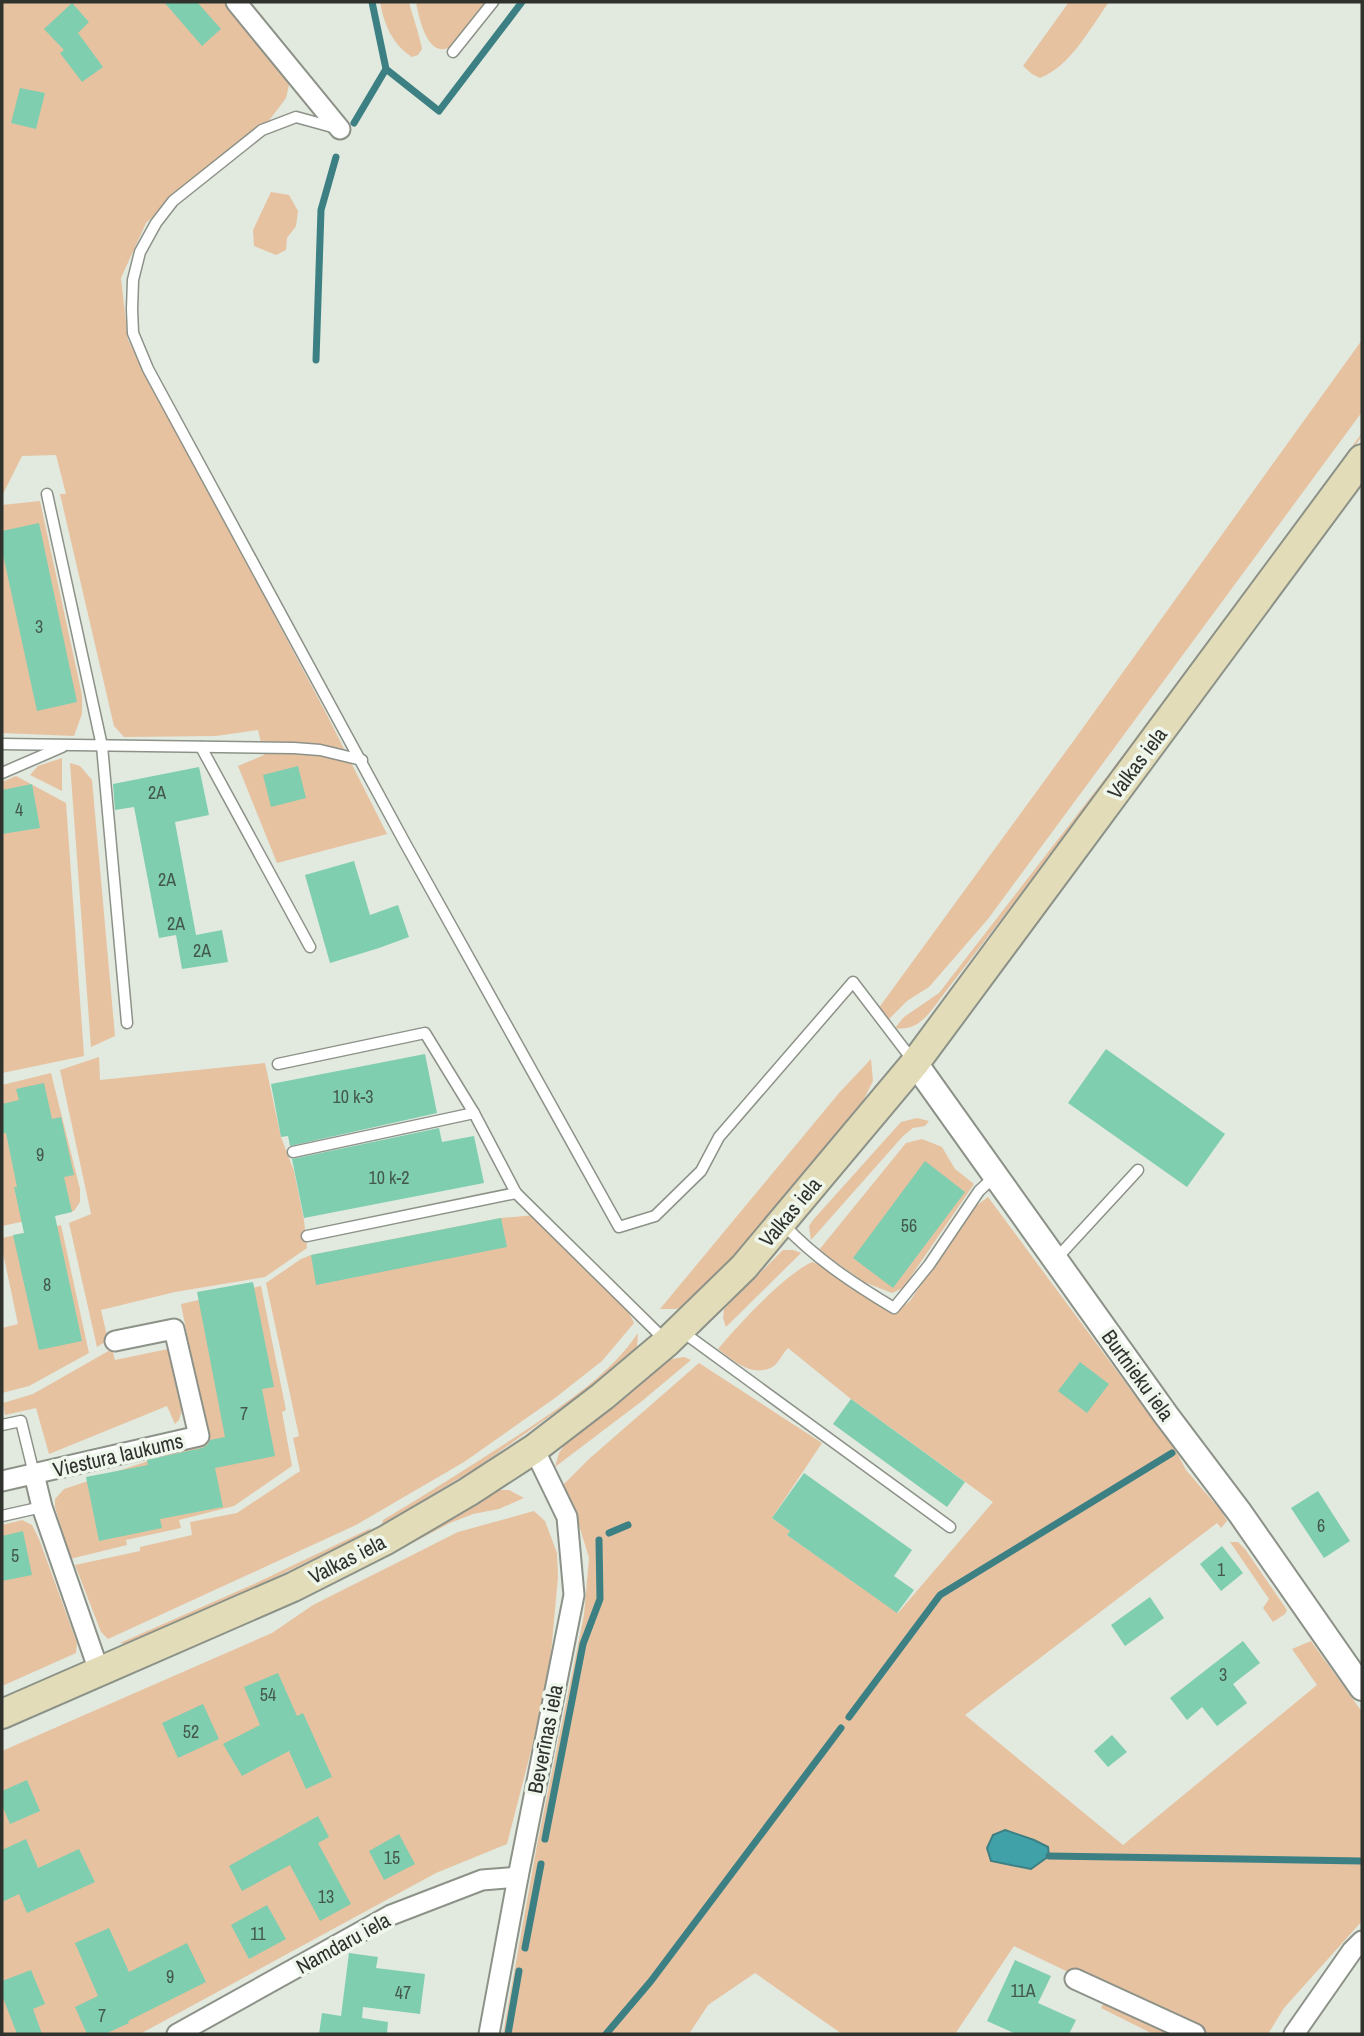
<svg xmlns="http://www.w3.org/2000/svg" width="1364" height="2036" viewBox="0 0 1364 2036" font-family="'Archivo Narrow',sans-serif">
	<rect width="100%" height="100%" fill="#e2e9de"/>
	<!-- green -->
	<g fill="#e6c2a1">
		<polygon points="2,2 226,2 269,52 290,81 286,98 268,122 181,190 146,223 121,278 128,340 327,715 387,834 277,863 238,766 264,755 258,730 216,736 124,737 114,726 60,494 66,494 56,455 22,456 2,496"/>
		<path d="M380,2h29c4,16 10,31 13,47l-4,6 -6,2c-20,-13 -28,-33 -32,-55z"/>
		<path d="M416,2h69l-32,43c-25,18 -34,-27 -37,-43z"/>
		<path d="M1069,2h40c-19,26 -38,64 -69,76l-8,-4 -9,-8z"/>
		<polygon points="271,192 289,195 298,211 296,226 287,238 286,250 276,255 254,246 253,230"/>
		<polygon points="1362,340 1362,412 988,919 929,987 907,1001 886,1022 878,1009 1072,743"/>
		<path d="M1362,433v3l-249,338 -170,221c-14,18 -24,37 -48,33l9,-11 35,-24 172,-222z"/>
		<polygon points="40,501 82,695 82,714 74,736 2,733 2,505"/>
		<polygon points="62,758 62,791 30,775 38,766"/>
		<polygon points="70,763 80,766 92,780 115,1036 91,1047"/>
		<polygon points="16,776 66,803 84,1056 2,1073 2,782"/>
		<polygon points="99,1057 100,1080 265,1063 281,1137 294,1171 304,1220 307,1248 265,1277 175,1292 101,1310 108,1340 97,1347 69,1223 91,1214 60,1070"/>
		<polygon points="871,1059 873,1081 862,1103 765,1225 688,1304 677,1309 660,1309 839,1093"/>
		<polygon points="51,1073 80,1189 80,1202 74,1211 2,1226 2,1085"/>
		<polygon points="917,1118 929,1121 925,1126 913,1128 903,1136 811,1240 809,1226 813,1220 901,1122"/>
		<polygon points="922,1139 942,1147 955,1169 974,1184 903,1288 892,1293 864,1282 819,1250 906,1143"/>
		<path d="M988,1197l188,254 10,19 36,42 5,9 -6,7 -4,-5 -252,192 158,130 194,-160 -25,-36 19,-8 51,71v209l-78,87 -16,26h-115l-52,-26 9,-16 -96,-46 -59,88h-113l-87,-61 -47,32 -19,29h-186l34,-189 47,-230 5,-57 -16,-53 -13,-17 29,-29 110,-96 123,80 -50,75 18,13 -3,4 111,78 95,-111 -142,-103 -63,-51c-5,5 -9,14 -14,18 -21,13 -40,-5 -56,-17 21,-25 65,-73 94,-87 31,11 47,39 84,49l14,-10 61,-91z"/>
		<polygon points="535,1215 626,1307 634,1323 602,1361 555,1398 464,1462 356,1525 108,1639 101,1632 75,1565 140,1551 140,1547 192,1535 190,1522 237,1513 300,1471 293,1438 299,1436 266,1283 301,1259 311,1255 501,1218"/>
		<polygon points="61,1225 89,1353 29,1386 2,1393 2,1328 18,1324 2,1248 2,1238"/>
		<polygon points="783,1250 793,1250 801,1253 726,1327 723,1318 724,1309"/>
		<polygon points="261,1286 286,1410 282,1412 292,1466 234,1506 179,1520 181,1528 126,1540 127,1545 70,1559 55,1507 55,1499 64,1489 208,1441 181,1304"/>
		<path d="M638,1333l-1,14 -7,9 -39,31 -113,80 -96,58 1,-5c50,-30 98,-60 146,-92 40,-27 82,-55 109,-95z"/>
		<polygon points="112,1349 115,1360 168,1349 182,1410 179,1420 175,1424 167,1406 49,1454 36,1408 5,1415 3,1403 33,1394"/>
		<polygon points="684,1357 691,1360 642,1401 555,1467 559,1453 566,1443 671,1359"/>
		<polygon points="497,1490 509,1490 524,1498 499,1509 473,1514 450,1523 401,1549 400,1546"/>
		<polygon points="534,1511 545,1521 557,1553 558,1577 550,1664 532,1747 507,1844 436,1873 140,2034 2,2034 2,1751 272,1633 313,1605 458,1532"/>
		<polygon points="22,1520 32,1525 39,1539 77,1643 76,1653 2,1686 2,1525"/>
		<polygon points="371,1528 369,1532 255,1587 126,1644 120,1643 254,1584"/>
		<polygon points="1230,1542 1238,1542 1245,1549 1287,1610 1285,1614 1273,1622 1263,1608 1269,1599"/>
	</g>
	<!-- water -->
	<polygon fill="#41a1a9" stroke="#3c8084" stroke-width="2" points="1005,1830 1034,1840 1048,1847 1049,1856 1031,1869 991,1861 987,1848 993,1835"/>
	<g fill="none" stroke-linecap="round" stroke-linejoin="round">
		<!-- stream -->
		<g stroke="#3c8084" stroke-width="7">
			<polyline points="386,69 439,111 522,2"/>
			<polyline points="354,123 386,69 372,2"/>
			<polyline points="316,360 321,210 336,157"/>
			<polyline points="609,1533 628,1525"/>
			<polyline points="849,1717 940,1595 1172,1453"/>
			<polyline points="545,1839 583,1644 600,1599 599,1540"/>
			<polyline points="1049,1856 1362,1861"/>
			<polyline points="525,1948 541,1864"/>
			<polyline points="508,2034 519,1971"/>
			<polyline points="606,2034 651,1981 841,1728"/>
		</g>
	</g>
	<!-- building -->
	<g fill="#7fceb0">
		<polygon points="164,2 197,2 221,29 202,46"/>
		<polygon points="72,3 89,22 78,33 103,67 82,82 60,53 64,50 44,29"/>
		<polygon points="20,88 45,93 36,129 11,123"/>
		<polygon points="39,523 77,702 37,711 2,550 2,531"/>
		<polygon points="298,766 306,798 271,807 263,775"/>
		<polygon points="199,767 209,815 175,822 196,935 222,930 228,962 182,969 176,935 159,938 134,807 115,810 113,784"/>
		<polygon points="32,784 40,828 2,834 2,790"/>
		<polygon points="354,861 370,915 398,905 409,937 379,948 330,963 305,875"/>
		<polygon points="1106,1049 1225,1134 1187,1187 1068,1103"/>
		<polygon points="425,1054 437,1113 290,1146 288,1136 281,1137 271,1084"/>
		<polygon points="44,1083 52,1119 61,1117 74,1175 64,1177 72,1212 55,1216 82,1341 39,1350 13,1235 24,1233 14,1187 17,1187 6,1133 2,1133 2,1104 19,1100 16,1089"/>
		<polygon points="439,1128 442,1142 474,1136 484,1183 304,1218 292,1159"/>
		<polygon points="925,1161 965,1192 893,1288 853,1258"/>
		<polygon points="501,1218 507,1247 316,1285 311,1255"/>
		<polygon points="253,1282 274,1387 262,1389 275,1456 215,1468 223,1507 160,1519 162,1528 99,1541 86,1477 148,1465 147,1460 202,1448 207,1445 210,1440 225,1437 197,1292"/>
		<polygon points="1080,1362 1109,1384 1087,1413 1058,1391"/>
		<polygon points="851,1399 965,1482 947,1507 833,1424"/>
		<polygon points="804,1473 912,1550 894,1576 914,1590 897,1613 787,1535 790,1531 772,1518"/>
		<polygon points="1318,1491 1350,1541 1324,1558 1291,1508"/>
		<polygon points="23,1531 32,1575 2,1581 2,1536"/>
		<polygon points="1222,1546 1243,1573 1221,1591 1200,1564"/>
		<polygon points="1150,1597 1164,1618 1125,1646 1111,1625"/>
		<polygon points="1243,1641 1260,1663 1233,1684 1247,1703 1217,1726 1202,1707 1187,1720 1170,1698"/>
		<polygon points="278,1673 297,1716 303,1713 332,1777 306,1789 289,1751 242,1776 223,1744 260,1725 244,1687"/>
		<polygon points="203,1704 219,1739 178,1758 162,1723"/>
		<polygon points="1112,1735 1127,1752 1108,1767 1094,1751"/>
		<polygon points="27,1780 40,1811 10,1824 2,1805 2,1791"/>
		<polygon points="318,1816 329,1837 318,1843 351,1904 320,1921 290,1865 242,1891 229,1866"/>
		<polygon points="399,1834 415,1864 384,1880 369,1851"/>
		<polygon points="26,1839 38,1868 79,1849 95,1882 27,1913 19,1894 2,1902 2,1850"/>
		<polygon points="267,1905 286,1939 249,1959 231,1925"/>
		<polygon points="109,1928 129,1972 187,1943 206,1982 128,2021 129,2023 105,2034 87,2034 75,2007 98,1996 75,1943"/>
		<polygon points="349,1953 378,1957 376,1968 425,1974 420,2014 363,2007 362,2018 388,2022 387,2034 319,2034 322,2013 341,2016"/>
		<polygon points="1015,1960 1051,1976 1038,2003 1076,2020 1069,2034 1016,2034 987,2021"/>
		<polygon points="31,1970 45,2004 33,2009 42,2034 17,2034 2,1995 2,1981"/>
	</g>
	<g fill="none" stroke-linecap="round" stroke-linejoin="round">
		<!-- service casing -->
		<g stroke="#8c9288" stroke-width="13">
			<g id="service">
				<polyline points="453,52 493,2"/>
				<polyline points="336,128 296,117 262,130 173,201 156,223 140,252 133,280 132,309 133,333 148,369 405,843 619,1227 655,1216 701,1171 719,1137 853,982 914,1062"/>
				<polyline points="47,494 102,746 127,1023"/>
				<polyline points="2,744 294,748 320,750 362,760"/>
				<polyline points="201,747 310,947"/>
				<polyline points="2,773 62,747"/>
				<polyline points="278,1064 425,1033 474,1113 516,1193 664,1339"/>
				<polyline points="293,1152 474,1113"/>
				<path d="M784,1225c32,34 70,59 110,83l35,-43 50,-74 16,-15"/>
				<polyline points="307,1236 516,1193"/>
				<polyline points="1056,1259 1138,1170"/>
				<polyline points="680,1330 950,1527"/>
				<polyline points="2,1425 21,1421 34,1474"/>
				<polyline points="2,1516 42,1507"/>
			</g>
		</g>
		<!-- minor casing -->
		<g stroke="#8c9288" stroke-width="23">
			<g id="minor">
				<polyline points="236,2 340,129"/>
				<polyline points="34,1474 42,1507 99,1671"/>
				<polyline points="2,1481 199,1436 174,1329 115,1341"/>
				<polyline points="1075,1979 1195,2034"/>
				<polyline points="177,2034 391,1915 482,1880 518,1877"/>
				<polyline points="489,2034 518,1877 574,1595 567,1517 534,1449"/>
				<polyline points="1294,2034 1352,1951 1362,1941"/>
			</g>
		</g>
		<!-- tertiary casing -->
		<g stroke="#8c9288" stroke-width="28">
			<polyline id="tertiary" points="915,1063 1166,1415 1240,1513 1362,1688"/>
		</g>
		<!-- secondary casing -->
		<g stroke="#8c9288" stroke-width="32">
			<polyline id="secondary" points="2,1714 293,1587 386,1540 468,1492 534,1449 603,1396 667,1342 744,1267 915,1063 1362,459"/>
		</g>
		<!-- service -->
		<use href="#service" stroke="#fff" stroke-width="10"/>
		<!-- minor -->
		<use href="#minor" stroke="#fff" stroke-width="19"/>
		<!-- tertiary -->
		<use href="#tertiary" stroke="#fff" stroke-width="24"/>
		<!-- secondary -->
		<use href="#secondary" stroke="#e2dcb8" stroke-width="28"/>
	</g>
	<g text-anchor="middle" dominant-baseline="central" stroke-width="7" stroke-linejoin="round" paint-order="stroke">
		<!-- number labels -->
		<g font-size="18" fill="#44594e">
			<text x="39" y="626">3</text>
			<text x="157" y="792">2A</text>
			<text x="19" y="809">4</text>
			<text x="167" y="879">2A</text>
			<text x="176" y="923">2A</text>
			<text x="202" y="950">2A</text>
			<text x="353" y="1096">10 k-3</text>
			<text x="40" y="1154">9</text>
			<text x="389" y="1177">10 k-2</text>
			<text x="909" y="1225">56</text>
			<text x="47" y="1284">8</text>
			<text x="244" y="1413">7</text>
			<text x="1321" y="1525">6</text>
			<text x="15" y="1555">5</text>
			<text x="1221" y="1569">1</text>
			<text x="1223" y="1674">3</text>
			<text x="268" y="1694">54</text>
			<text x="191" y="1731">52</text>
			<text x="392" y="1857">15</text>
			<text x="326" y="1896">13</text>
			<text x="258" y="1933">11</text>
			<text x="170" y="1976">9</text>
			<text x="1023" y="1990">11A</text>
			<text x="403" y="1992">47</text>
			<text x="102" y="2015">7</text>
		</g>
		<!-- street labels -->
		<g font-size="21" fill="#30322e" stroke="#eff6eb">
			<text transform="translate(1137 763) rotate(-53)">Valkas iela</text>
			<text transform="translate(790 1212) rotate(-50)">Valkas iela</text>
			<text transform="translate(1138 1375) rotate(54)">Burtnieku iela</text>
			<text transform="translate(118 1455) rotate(-13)">Viestura laukums</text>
			<text transform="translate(347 1559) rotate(-27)">Valkas iela</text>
			<text transform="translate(545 1739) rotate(-79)">Beverīnas iela</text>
			<text transform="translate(343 1943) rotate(-29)">Namdaru iela</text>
		</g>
	</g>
	<!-- border -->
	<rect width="1364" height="2036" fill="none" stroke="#30322e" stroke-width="7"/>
</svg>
